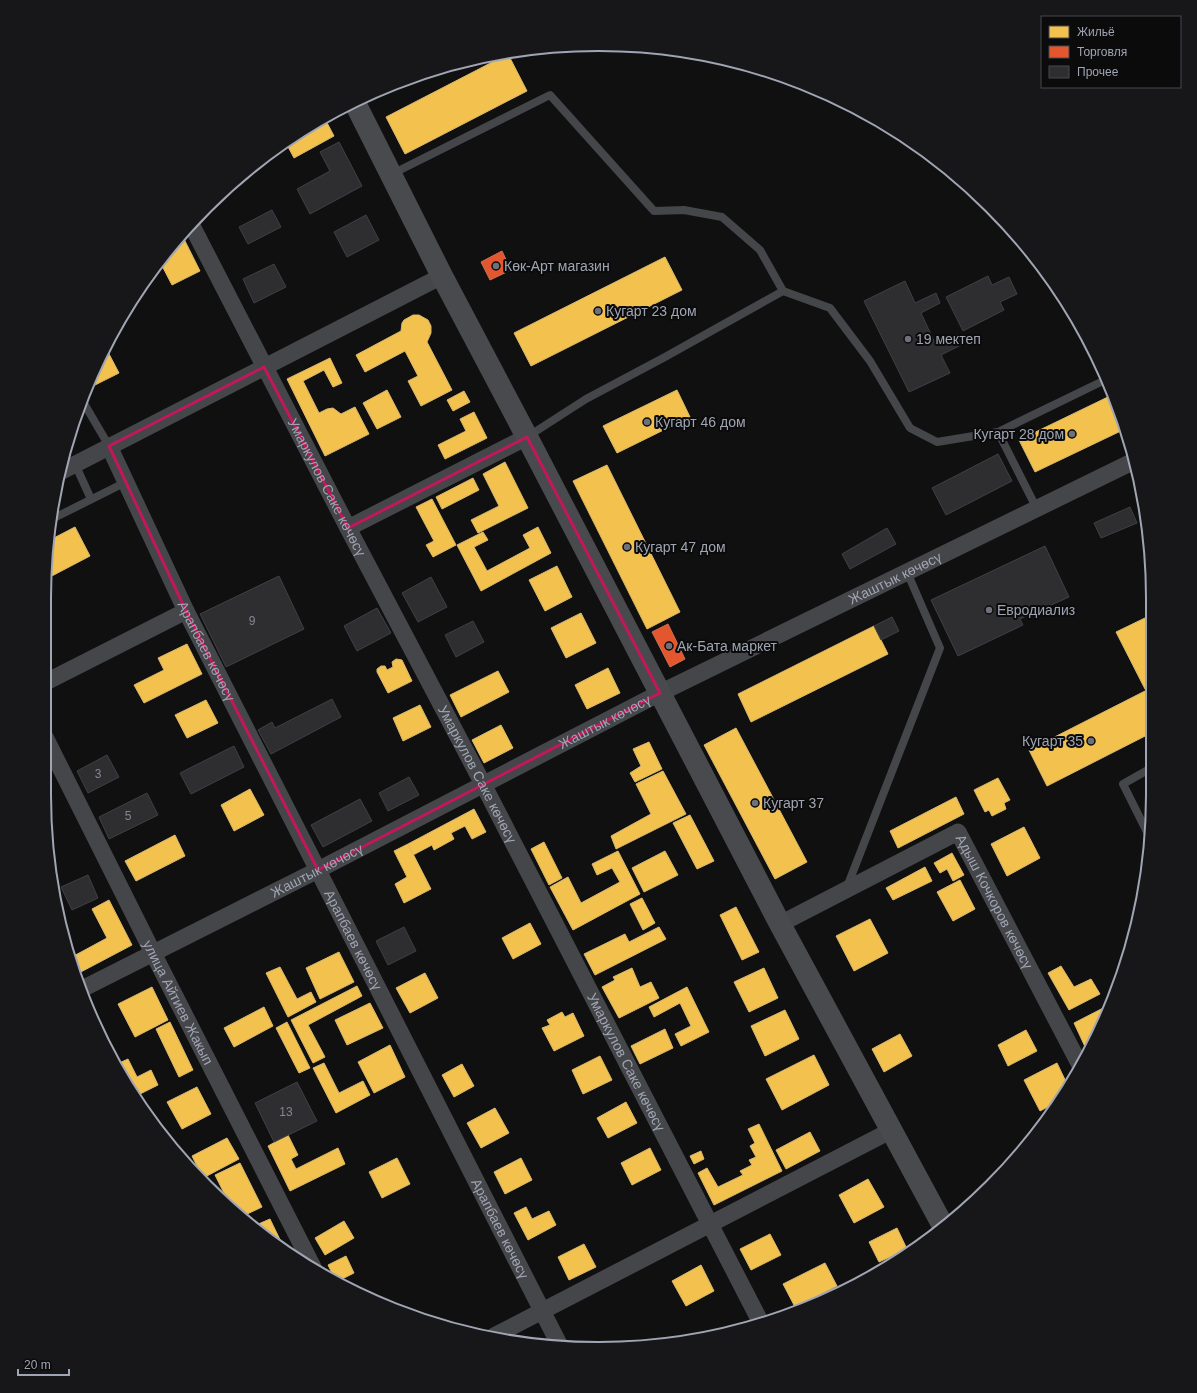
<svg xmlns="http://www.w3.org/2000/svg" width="1197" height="1393" viewBox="0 0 1197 1393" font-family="Helvetica,sans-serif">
	<rect width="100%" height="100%" fill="#101011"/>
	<!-- homes -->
	<g fill="#f2c14e" stroke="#d9b96c">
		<polygon points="508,54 527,91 405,154 386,117"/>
		<polygon points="324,117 334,136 294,158 286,143"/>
		<polygon points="183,237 200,271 172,285 159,260 179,239"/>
		<polygon points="665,257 682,290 531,366 514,333"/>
		<polygon points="413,315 419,315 428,320 431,326 431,333 427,342 452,390 421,406 408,381 418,376 405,351 365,372 356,355 401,331 402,323 404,320"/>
		<polygon points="108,352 119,373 91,387 89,383 100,356"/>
		<polygon points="330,358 342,383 333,387 324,370 303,381 319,413 327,409 333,408 341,414 355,407 369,434 325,456 287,379"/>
		<polygon points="387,390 401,417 377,429 363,403"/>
		<polygon points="677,390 690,417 617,453 603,426"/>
		<polygon points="464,391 470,402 453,411 447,400"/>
		<polygon points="1112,395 1123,420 1125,429 1035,472 1019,440"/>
		<polygon points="474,412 487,438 445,459 438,445 466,431 460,419"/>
		<polygon points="505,462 528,508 478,533 471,520 499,506 483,474"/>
		<polygon points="607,465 680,612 647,629 573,481"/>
		<polygon points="473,478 479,490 442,509 436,497"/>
		<polygon points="432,499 456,545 433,557 426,545 434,541 416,507"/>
		<polygon points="75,527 90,556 48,578 48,541"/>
		<polygon points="538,527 551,553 481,591 457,545 483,532 488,540 474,547 487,571 530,548 523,535"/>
		<polygon points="557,566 572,597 545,611 529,580"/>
		<polygon points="581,613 596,643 566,658 551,628"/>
		<polygon points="1147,617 1152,627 1152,685 1145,689 1116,632"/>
		<polygon points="874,626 888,654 751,722 738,694"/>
		<polygon points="187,644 202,674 144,703 134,685 164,670 158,658"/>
		<polygon points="396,659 402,660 412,681 388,693 377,672 377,669 381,666 385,666 387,670 393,667 392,662"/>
		<polygon points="608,668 620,693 587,709 575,685"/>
		<polygon points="498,671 509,692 461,717 450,695"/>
		<polygon points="1145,691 1153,707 1153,732 1047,786 1029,750"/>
		<polygon points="206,700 218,723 187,738 175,715"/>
		<polygon points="420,705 431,727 403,741 393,718"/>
		<polygon points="501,725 513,748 484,763 472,740"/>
		<polygon points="736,728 807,862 775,879 704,745"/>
		<polygon points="649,742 662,769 635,782 630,773 641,766 633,749"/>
		<polygon points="663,771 686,814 616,849 611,836 651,814 636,784"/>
		<polygon points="998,778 1010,800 1004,803 1006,809 992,816 989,810 985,812 974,790"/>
		<polygon points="250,789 264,815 234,831 221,805"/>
		<polygon points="956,797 964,814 898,848 890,831"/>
		<polygon points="474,809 486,832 472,839 465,826 451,833 454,839 434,850 432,845 413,855 408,844"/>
		<polygon points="690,815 714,861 697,869 673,823"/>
		<polygon points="1024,827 1040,858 1007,876 991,844"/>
		<polygon points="175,835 185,856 136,881 125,861"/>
		<polygon points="544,842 562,878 549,885 531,849"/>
		<polygon points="408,844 431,889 404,903 395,884 407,877 394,851"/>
		<polygon points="618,851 640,894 573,930 550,887 568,877 581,903 620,882 612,868 597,875 592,864"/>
		<polygon points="665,851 678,875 644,892 632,868"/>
		<polygon points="952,853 964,875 953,881 947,869 940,873 934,863"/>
		<polygon points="925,867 932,881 893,900 886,888"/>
		<polygon points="960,880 975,909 953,921 937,892"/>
		<polygon points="642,898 655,923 643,930 630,904"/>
		<polygon points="109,900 132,945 77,974 70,958 107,938 92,909"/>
		<polygon points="736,907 759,952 742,960 720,915"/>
		<polygon points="870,919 888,953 854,971 836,936"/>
		<polygon points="530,923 541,944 513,959 502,938"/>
		<polygon points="659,927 666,939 595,975 584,954 625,934 629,942"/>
		<polygon points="339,952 354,982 320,999 306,968"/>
		<polygon points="1061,966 1074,987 1091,979 1100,994 1069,1010 1048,973"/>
		<polygon points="280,967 297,999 311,992 316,1002 288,1017 266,973"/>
		<polygon points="632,968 640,987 651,982 659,998 619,1018 602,987 615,980 613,977"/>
		<polygon points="764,968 778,998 749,1012 734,982"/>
		<polygon points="425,973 438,998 410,1013 396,988"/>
		<polygon points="357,986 362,996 308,1025 325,1057 313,1063 291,1020"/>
		<polygon points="152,987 168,1020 135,1037 118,1004"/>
		<polygon points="687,987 709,1032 681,1046 675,1034 691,1026 680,1003 654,1017 649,1007"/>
		<polygon points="370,1003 383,1028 347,1045 335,1020"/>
		<polygon points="1111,1004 1111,1006 1087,1051 1074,1023"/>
		<polygon points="264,1007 273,1026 234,1047 224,1028"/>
		<polygon points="785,1010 799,1039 765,1056 751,1026"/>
		<polygon points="562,1012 565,1017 573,1013 584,1036 554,1051 542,1028 550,1025 547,1020"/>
		<polygon points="170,1022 193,1070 179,1077 156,1029"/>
		<polygon points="287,1022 310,1068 299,1073 276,1028"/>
		<polygon points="665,1029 673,1048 640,1064 631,1046"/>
		<polygon points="1026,1030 1037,1051 1008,1066 998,1045"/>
		<polygon points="900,1034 912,1056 884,1072 872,1049"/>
		<polygon points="390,1045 405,1077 374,1093 358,1062"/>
		<polygon points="814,1055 829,1085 782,1110 766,1079"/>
		<polygon points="600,1056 612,1080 583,1094 572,1070"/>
		<polygon points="128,1059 137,1077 151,1070 158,1085 138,1095 117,1064"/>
		<polygon points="324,1063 339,1093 363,1081 370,1095 336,1113 313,1068"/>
		<polygon points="1057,1063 1068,1086 1061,1100 1040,1111 1024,1080"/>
		<polygon points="462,1064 474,1086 454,1097 442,1075"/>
		<polygon points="197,1087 211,1114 182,1129 167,1102"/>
		<polygon points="626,1102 637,1123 608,1138 597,1118"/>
		<polygon points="495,1108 509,1133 481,1148 467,1123"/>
		<polygon points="759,1124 782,1171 714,1205 698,1173 707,1168 718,1187 743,1175 740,1171 752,1165 749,1160 756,1157 750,1146 755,1143 748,1129"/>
		<polygon points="810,1132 820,1151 786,1169 776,1150"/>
		<polygon points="288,1135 298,1155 291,1159 296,1169 338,1148 345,1164 290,1191 268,1146"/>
		<polygon points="227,1138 239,1159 203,1178 192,1156"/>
		<polygon points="650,1148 661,1170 632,1185 621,1163"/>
		<polygon points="701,1151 704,1159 694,1164 690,1156"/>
		<polygon points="397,1158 410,1184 382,1198 369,1172"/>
		<polygon points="521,1158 532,1180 505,1194 494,1172"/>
		<polygon points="240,1163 262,1207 245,1215 228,1201 215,1175"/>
		<polygon points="868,1179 884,1207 854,1223 839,1195"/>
		<polygon points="526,1207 532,1219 549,1211 556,1225 528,1240 514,1213"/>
		<polygon points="270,1219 286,1252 256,1225"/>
		<polygon points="344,1221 354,1238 325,1255 315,1238"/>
		<polygon points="897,1228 907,1249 879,1262 869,1242"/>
		<polygon points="770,1234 781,1255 751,1270 740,1249"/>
		<polygon points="584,1244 596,1267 569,1280 558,1257"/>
		<polygon points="346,1256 354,1273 338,1281 335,1279 328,1265"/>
		<polygon points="825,1263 837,1286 795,1307 783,1284"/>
		<polygon points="701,1265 714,1291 686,1306 672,1281"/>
	</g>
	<!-- shops -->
	<g fill="#e4572e" stroke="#d06e56">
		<polygon points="502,251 511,270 490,280 481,262"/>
		<polygon points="668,624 685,659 670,667 652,632"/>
	</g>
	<!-- building -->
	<g fill="#2e2e30" stroke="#3f4045">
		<polygon points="339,142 362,186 310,214 297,189 330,171 320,152"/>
		<polygon points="272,210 281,227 248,244 239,227"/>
		<polygon points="366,215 379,240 347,257 334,232"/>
		<polygon points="274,264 286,287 254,303 243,279"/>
		<polygon points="988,276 992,285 1009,277 1017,294 1000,302 1004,310 963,331 946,297"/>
		<polygon points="905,281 915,303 936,293 940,303 921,313 936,345 958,334 963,344 941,355 950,373 909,392 864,301"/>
		<polygon points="998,454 1012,481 946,515 932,488"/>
		<polygon points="1130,507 1137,523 1101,538 1094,523"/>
		<polygon points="887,528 896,544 850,569 842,554"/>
		<polygon points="1045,546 1069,597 1020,619 1023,625 958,656 931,600"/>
		<polygon points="279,576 304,629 226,667 200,614"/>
		<polygon points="431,577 447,607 418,622 402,593"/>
		<polygon points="377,608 391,633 357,651 344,626"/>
		<polygon points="892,617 899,631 881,640 874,626"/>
		<polygon points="473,621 484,642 456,657 445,635"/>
		<polygon points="332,699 341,717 271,754 258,730 272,722 275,728"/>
		<polygon points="234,746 244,767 191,794 180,773"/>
		<polygon points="107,755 119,777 88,793 77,771"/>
		<polygon points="409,777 419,795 388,811 379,793"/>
		<polygon points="147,793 158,815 109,839 99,817"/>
		<polygon points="360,799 372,821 323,847 311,825"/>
		<polygon points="88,875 98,898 72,910 61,887"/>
		<polygon points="404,927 416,951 388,965 376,941"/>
		<polygon points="297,1082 317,1121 274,1142 255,1103"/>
	</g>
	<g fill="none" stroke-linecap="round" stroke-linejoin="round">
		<!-- service -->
		<g stroke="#44464a" stroke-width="8">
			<polyline points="392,174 550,95 654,211 684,210 722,217 760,250 783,291 665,357 586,399 527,437"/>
			<polyline points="783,291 830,308 870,361 910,428 937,442 998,432"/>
			<polyline points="82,400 109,446"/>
			<polyline points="75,464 91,499"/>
			<polyline points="1037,509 998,432 1105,380"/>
			<polyline points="50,520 126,482"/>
			<polyline points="1149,836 1123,784 1153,767"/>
			<polyline points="847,887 940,648 907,572"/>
		</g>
		<!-- minor -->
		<g stroke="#44464a" stroke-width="17">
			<path id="s1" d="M192,226l156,302 135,256 278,539"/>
			<path id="s2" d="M109,446l77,165 373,733"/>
			<polyline points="62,471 442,276"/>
			<polyline points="348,528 527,437"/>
			<polyline points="46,682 186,611"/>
			<path id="s3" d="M45,737l108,216 160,314"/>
			<path id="s4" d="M780,924l178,-92 122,233"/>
			<path id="s5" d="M82,989l236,-119 342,-177 472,-231"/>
			<polyline points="494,1336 892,1130"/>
		</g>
		<!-- secondary -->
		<polyline stroke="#484a4e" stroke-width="22" points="355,103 442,276 527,437 780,924 942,1224"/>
	</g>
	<!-- marked area -->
	<path fill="none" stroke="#c2185b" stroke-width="3" stroke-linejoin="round" d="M264,367l84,161 179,-91 133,256 -342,177 -132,-259 -77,-165z"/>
	<!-- markers -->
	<g fill="#6e717a" stroke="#0b0b0c" stroke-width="1.5">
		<circle cx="496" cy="266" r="4"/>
		<circle cx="598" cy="311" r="4"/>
		<circle cx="908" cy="339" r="4"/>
		<circle cx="647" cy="422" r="4"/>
		<circle cx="1072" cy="434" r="4"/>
		<circle cx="627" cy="547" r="4"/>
		<circle cx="989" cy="610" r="4"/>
		<circle cx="669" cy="646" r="4"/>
		<circle cx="1091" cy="741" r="4"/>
		<circle cx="755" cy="803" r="4"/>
	</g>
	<g text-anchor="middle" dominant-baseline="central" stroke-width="4" stroke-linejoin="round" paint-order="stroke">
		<!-- number labels -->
		<g font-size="12" fill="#848792">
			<text x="252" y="621">9</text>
			<text x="98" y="774">3</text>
			<text x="128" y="816">5</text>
			<text x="286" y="1112">13</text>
		</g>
		<!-- poi labels -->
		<g font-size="14" fill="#a0a5b3" stroke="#0b0b0c" text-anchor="start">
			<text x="504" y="266">Көк-Арт магазин</text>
			<text x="606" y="311">Кугарт 23 дом</text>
			<text x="916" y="339">19 мектеп</text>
			<text x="655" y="422">Кугарт 46 дом</text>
			<text x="1064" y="434" text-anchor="end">Кугарт 28 дом</text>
			<text x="635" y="547">Кугарт 47 дом</text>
			<text x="997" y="610">Евродиализ</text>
			<text x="677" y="646">Ак-Бата маркет</text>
			<text x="1083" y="741" text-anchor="end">Кугарт 35</text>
			<text x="763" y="803">Кугарт 37</text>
		</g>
		<!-- street labels -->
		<g font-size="14" fill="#a0a5b3" stroke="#0b0b0c">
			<text stroke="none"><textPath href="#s1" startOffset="294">Умаркулов Саке көчөсү</textPath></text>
			<text stroke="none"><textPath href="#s5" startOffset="911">Жаштык көчөсү</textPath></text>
			<text stroke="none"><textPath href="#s2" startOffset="227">Арапбаев көчөсү</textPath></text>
			<text stroke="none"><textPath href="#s5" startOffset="587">Жаштык көчөсү</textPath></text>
			<text stroke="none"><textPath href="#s1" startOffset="618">Умаркулов Саке көчөсү</textPath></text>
			<text stroke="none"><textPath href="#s5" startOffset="263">Жаштык көчөсү</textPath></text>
			<text stroke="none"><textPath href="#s4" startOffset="279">Адыш Кочкоров көчөсү</textPath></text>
			<text stroke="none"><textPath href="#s2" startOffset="551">Арапбаев көчөсү</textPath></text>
			<text stroke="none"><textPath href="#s3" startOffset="297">улица Айтиев Жакып</textPath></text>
			<text stroke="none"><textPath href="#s1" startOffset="942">Умаркулов Саке көчөсү</textPath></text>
			<text stroke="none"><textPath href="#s2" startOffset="875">Арапбаев көчөсү</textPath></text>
		</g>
	</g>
	<!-- crop -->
	<path d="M0 0H1197V1393H0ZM598 51H599A547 547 0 0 1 1146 598V795A547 547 0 0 1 599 1342H598A547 547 0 0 1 51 795V598A547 547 0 0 1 598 51Z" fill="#171719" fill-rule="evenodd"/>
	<path fill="none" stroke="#a0a5b3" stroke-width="2" d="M598 51H599A547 547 0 0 1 1146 598V795A547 547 0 0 1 599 1342H598A547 547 0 0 1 51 795V598A547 547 0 0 1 598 51Z"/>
	<!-- legend -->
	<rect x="1041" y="16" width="140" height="72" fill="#0b0b0c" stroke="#47494f"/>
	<rect x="1049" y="26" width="20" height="12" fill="#f2c14e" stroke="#47494f"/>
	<text x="1077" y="36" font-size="12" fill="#a0a5b3">Жильё</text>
	<rect x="1049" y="46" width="20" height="12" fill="#e4572e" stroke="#47494f"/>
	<text x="1077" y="56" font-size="12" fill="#a0a5b3">Торговля</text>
	<rect x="1049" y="66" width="20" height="12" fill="#2e2e30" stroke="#47494f"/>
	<text x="1077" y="76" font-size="12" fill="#a0a5b3">Прочее</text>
	<!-- scale -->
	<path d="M18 1369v6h51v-6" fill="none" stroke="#a0a5b3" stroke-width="2"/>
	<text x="24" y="1369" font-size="12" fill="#a0a5b3" stroke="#0b0b0c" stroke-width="3" paint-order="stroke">20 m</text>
</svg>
